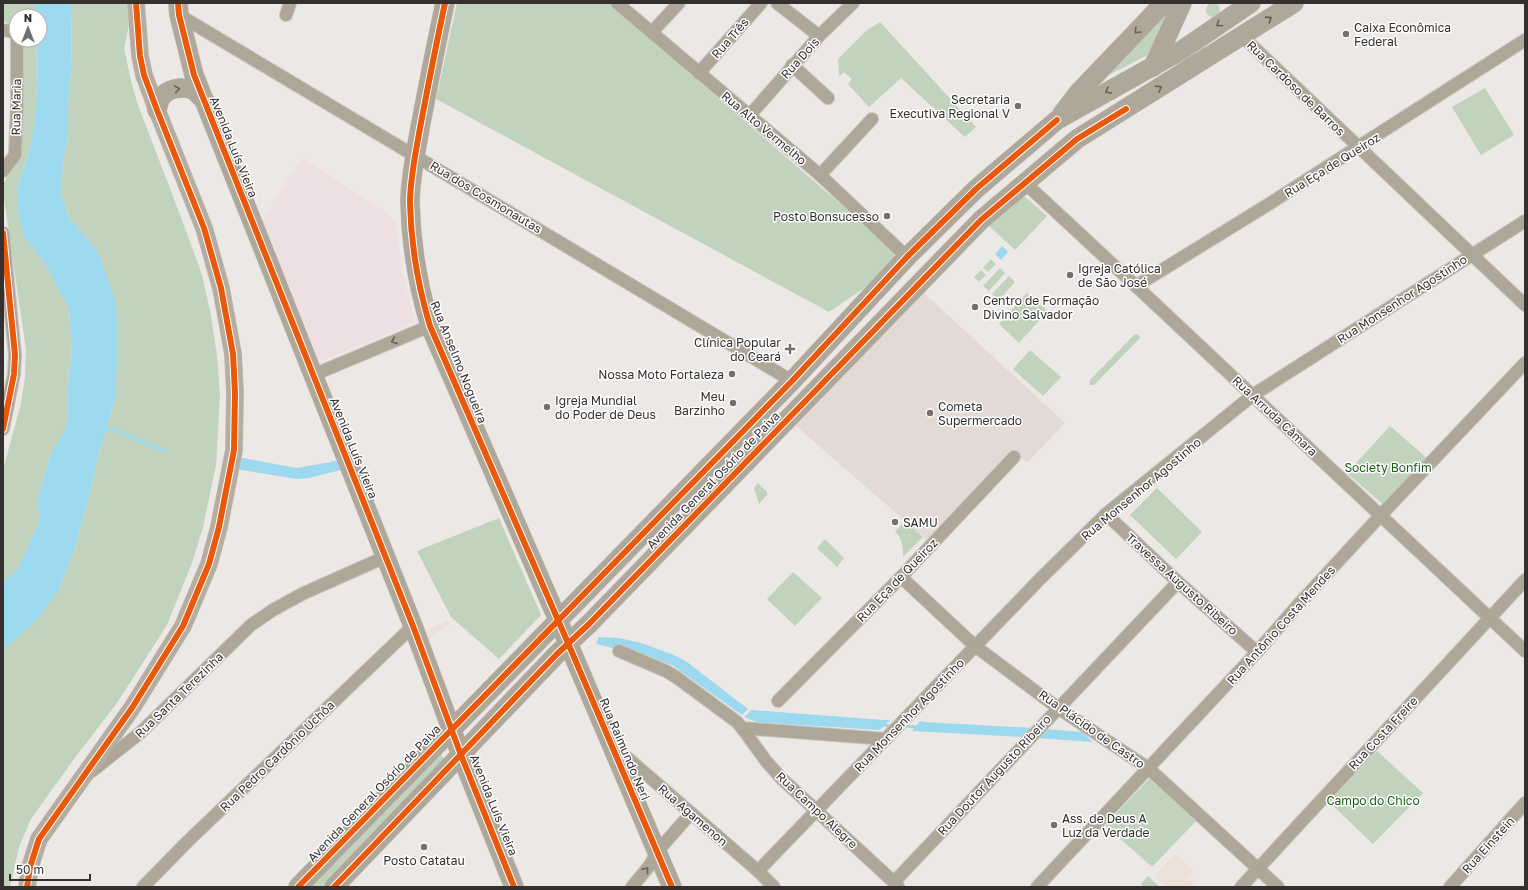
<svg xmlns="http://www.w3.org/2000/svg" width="1528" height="890" viewBox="0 0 1528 890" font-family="'Golos Text',sans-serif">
	<rect width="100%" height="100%" fill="#ebe8e6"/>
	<!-- built -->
	<polygon fill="#e3dad5" points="923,292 1065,423 1027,463 1013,450 928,541 795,425"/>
	<!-- industrial -->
	<g fill="#ece1d7">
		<polygon points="447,621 450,623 428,640 424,632"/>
		<polygon points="1175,853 1193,871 1187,878 1197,887 1167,887 1155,876"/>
	</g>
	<!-- education -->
	<polygon fill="#eedfe2" points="302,158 390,215 396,223 403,277 415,322 324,360 318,358 262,220"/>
	<!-- green -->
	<g fill="#c1d3bc">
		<circle cx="1213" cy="10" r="7"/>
		<polygon points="3,3 36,3 36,16 16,16 16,30 3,20"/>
		<polygon points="72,3 132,3 132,10 124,49 132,85 138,105 182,220 202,275 211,315 217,356 220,395 216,465 203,527 192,563 167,625 117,703 74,759 31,819 19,847 10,887 3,887 3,648 6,647 59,590 76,545 91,489 99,453 115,400 97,250 68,217 61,191 63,161 68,134 68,103 71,71"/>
		<polygon points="457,3 608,3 889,246 895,257 867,286 829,312 436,99"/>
		<polygon points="1169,9 1150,51 1146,56 1109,75 1109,73"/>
		<polygon points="880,22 976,127 965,137 901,78 869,107 848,84 852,79 844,72 840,76 839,75 838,59 867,30"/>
		<polygon points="20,40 37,40 38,88 36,116 30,150 18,186 24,237 46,265 69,309 72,352 68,386 67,427 50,455 38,497 39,522 18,569 3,582 3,470 21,403 25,378 26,350 4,199 4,183 17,156"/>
		<polygon points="1485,88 1514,135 1481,155 1452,107"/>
		<polygon points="1023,195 1047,216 1015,250 989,226"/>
		<polygon points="991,259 996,264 988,272 983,268"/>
		<polygon points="1000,268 1005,273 989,291 983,286"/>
		<polygon points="981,270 986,275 979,282 974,277"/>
		<polygon points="1009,276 1015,282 999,300 992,294"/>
		<polygon points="1027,293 1048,311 1019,343 999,324"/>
		<polygon points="1135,334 1138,334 1140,338 1094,385 1090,385 1089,381"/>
		<polygon points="1030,350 1061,377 1043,396 1013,369"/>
		<polygon points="1390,426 1429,460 1386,507 1347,473"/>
		<polygon points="758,483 767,492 767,495 759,504 754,488"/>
		<polygon points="1157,488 1202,532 1176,559 1130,515"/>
		<polygon points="499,518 541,615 499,659 451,617 417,551"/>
		<path d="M905,521l18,16 -20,20c0,-10 -1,-19 -8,-26z"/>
		<polygon points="825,539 844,558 837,567 817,548"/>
		<polygon points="793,572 822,598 795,626 767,599"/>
		<polygon points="1377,751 1423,793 1373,844 1329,802"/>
		<polygon points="440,752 444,759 322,887 308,887"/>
		<polygon points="1149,779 1197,820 1152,867 1105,825"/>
		<polygon points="1148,876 1160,887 1144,887 1141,884"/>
	</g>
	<!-- water -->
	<g fill="#9dd9ee">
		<polygon points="36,3 72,3 71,71 68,103 68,134 63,161 61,191 68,217 97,250 116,301 118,343 115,400 99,453 91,489 76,545 59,590 35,622 6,647 3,648 3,582 18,569 39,522 38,497 50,455 67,426 68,386 72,352 69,309 46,265 24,237 17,207 18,186 30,150 35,118 38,88 37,40 40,40 40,16 36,16"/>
		<polygon points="1002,246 1008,252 1001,260 995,254"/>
		<polygon points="238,457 296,468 331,462 341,459 341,470 309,478 297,479 236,469"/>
		<polygon points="599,637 619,638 641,643 674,655 687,662 748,709 742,715 672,665 647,656 596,644"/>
		<polygon points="752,710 884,720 890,720 880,730 768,723 757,722 744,717"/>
		<polygon points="920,721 925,722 1033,728 1025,737 912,731"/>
		<polygon points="1044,729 1082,732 1093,742 1036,738"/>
	</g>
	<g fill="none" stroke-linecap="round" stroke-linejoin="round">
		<!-- stream -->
		<g stroke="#9dd9ee" stroke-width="3">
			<polyline points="104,426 165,451"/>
			<polyline points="880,725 893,726"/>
			<polyline points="902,726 919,727"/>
		</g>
		<!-- minor casing -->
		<g stroke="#c5c3c2" stroke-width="14">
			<g id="minor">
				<polyline points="617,3 820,175 907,257"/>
				<polyline points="777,3 819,36"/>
				<polyline points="179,15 792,381"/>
				<polyline points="286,15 290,3"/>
				<polyline points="3,30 13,32 16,35"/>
				<polyline points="652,32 679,3"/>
				<polyline points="1242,36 1525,305"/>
				<polyline points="792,65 828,98"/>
				<polyline points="699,73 761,3"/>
				<polyline points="750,115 819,36 853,3"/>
				<polyline points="3,171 15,155 17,105 17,40"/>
				<polyline points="820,175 872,119"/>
				<polyline points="1025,183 1136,286 1525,651"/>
				<polyline points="3,233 15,355 14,374 3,429"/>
				<polyline points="1136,286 1269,204 1525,40"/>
				<polyline points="313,375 430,326"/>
				<polyline points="1106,514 1178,582 1257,652"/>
				<polyline points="901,577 975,646 1058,708 1148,768 1278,887"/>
				<polyline points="619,651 666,671 676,677 737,722 742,728 886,739"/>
				<polyline points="778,701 901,577 1014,457"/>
				<polyline points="742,728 766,761 781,778 898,886"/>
				<polyline points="616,748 758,871 774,887"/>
				<polyline points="92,771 140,733 251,625 273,610 302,594 385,557"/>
				<polyline points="758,871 1040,579 1106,514 1253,395 1525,221"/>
				<polyline points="894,882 1178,582"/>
				<polyline points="143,887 187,842 413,626"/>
				<polyline points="632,887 650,865 657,852 691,813"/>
				<polyline points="1037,887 1257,652 1297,606 1381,515 1525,363"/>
				<polyline points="1241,887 1525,580"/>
				<polyline points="1450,887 1525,803"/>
			</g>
		</g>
		<!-- secondary casing -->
		<g stroke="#c5c3c2" stroke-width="18">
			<polyline id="secondary" points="27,887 30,867 39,839 132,708 183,626 209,564 219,527 234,450 235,393 233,354 221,288 204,228 157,110 144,75 140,56 136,3"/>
		</g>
		<!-- primary casing -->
		<g stroke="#c5c3c2" stroke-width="20">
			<g id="primary">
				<polyline points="178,3 179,15 194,75 413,626 461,755 514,887"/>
				<path d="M445,3c-9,42 -17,83 -25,125 -4,24 -10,50 -10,75 1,42 8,83 20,123l138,317 104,244"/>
				<polyline points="1153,67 1182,3"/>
				<path d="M157,110c1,-4 2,-9 4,-12 6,-10 22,-12 32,-8 4,2 8,8 12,11"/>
				<polyline points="1062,114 1078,93 1164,3"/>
				<polyline points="298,887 792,381 907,257 976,189 1057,120 1182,50 1251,3"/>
				<polyline points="334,887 557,654 589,624 981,220 1077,139 1294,3"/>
			</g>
		</g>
		<!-- minor -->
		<use href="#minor" stroke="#aea697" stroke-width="12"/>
		<!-- secondary -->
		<use href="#secondary" stroke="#b5ada0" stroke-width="17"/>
		<!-- primary -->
		<use href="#primary" stroke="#afa799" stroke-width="19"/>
		<!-- cycleway casing -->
		<g stroke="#fff" stroke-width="8">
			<g id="cycleway">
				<polyline points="178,3 179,15 194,75 413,626 461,755 514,887"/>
				<path d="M445,3c-9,42 -17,83 -25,125 -4,24 -10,50 -10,75 1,42 8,83 20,123l138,317 104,244"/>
				<polyline points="3,233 15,355 14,374 3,429"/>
				<polyline points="27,887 30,867 39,839 132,708 183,626 209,564 219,527 234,450 235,393 233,354 221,288 204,228 157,110 144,75 140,56 136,3"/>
				<polyline points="298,887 792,381 907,257 976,189 1057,120"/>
				<polyline points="334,887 557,654 589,624 981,220 1077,139 1126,109"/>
			</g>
		</g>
		<!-- cycleway -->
		<use href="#cycleway" stroke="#e8590c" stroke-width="6"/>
	</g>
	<!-- one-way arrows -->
	<defs><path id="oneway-chevron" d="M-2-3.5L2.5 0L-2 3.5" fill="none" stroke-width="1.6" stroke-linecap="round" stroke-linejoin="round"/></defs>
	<g stroke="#656059">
		<use href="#oneway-chevron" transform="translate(1269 19) rotate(-33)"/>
		<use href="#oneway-chevron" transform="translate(1219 24) rotate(146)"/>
		<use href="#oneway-chevron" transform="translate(1137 31) rotate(134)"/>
		<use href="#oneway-chevron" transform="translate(1159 88) rotate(-32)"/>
		<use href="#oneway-chevron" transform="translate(177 89) rotate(-9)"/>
		<use href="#oneway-chevron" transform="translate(1108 91) rotate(150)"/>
	</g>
	<g stroke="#645f59">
		<use href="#oneway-chevron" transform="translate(394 341) rotate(157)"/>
		<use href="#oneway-chevron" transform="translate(646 870) rotate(-50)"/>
	</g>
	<!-- markers -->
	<g fill="#73706f" stroke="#fff" stroke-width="1.5">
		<circle cx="1346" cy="34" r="4"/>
		<circle cx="1018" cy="106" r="4"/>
		<circle cx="887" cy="216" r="4"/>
		<circle cx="1070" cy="275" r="4"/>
		<circle cx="975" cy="307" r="4"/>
		<path d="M788 343h4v4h4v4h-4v4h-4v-4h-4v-4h4z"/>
		<circle cx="732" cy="374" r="4"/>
		<circle cx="733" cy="403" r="4"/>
		<circle cx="547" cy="407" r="4"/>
		<circle cx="930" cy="413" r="4"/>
		<circle cx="895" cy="522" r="4"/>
		<circle cx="1054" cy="825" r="4"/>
		<circle cx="424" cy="847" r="4"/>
	</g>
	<g text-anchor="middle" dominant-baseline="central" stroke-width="3" stroke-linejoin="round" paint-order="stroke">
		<!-- poi labels -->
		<g font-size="12" fill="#33302f" stroke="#fff" text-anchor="start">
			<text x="1354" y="27">Caixa Econômica<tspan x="1354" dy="14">Federal</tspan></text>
			<text x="1010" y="99" text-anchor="end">Secretaria<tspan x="1010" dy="14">Executiva Regional V</tspan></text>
			<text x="879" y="216" text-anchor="end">Posto Bonsucesso</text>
			<text x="1078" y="268">Igreja Católica<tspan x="1078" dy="14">de São José</tspan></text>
			<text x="983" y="300">Centro de Formação<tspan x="983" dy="14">Divino Salvador</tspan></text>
			<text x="781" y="342" text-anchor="end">Clínica Popular<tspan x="781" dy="14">do Ceará</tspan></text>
			<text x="724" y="374" text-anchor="end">Nossa Moto Fortaleza</text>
			<text x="725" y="396" text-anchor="end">Meu<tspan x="725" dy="14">Barzinho</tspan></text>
			<text x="555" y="400">Igreja Mundial<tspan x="555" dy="14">do Poder de Deus</tspan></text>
			<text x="938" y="406">Cometa<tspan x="938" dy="14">Supermercado</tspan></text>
			<text x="903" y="522">SAMU</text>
			<text x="1062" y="818">Ass. de Deus A<tspan x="1062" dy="14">Luz da Verdade</tspan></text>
			<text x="424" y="860" text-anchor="middle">Posto Catatau</text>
		</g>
		<!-- street labels -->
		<g font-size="12" fill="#33302f" stroke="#fff">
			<text transform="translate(730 38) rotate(-49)">Rua Três</text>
			<text transform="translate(800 58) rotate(-48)">Rua Dois</text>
			<text transform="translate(1296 88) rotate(44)">Rua Cardoso de Barros</text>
			<text transform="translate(16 107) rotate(-89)">Rua Maria</text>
			<text transform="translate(764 128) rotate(40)">Rua Alto Vermelho</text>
			<text transform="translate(234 147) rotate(68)">Avenida Luís Vieira</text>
			<text transform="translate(1332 165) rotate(-32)">Rua Eça de Queiroz</text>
			<text transform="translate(486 197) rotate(31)">Rua dos Cosmonautas</text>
			<text transform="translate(1402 299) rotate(-33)">Rua Monsenhor Agostinho</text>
			<text transform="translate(459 362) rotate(68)">Rua Anselmo Nogueira</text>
			<text transform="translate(1275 416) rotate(43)">Rua Arruda Câmara</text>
			<text transform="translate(354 448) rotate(68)">Avenida Luís Vieira</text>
			<text transform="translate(713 480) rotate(-46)">Avenida General Osório de Paiva</text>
			<text transform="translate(1141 489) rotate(-40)">Rua Monsenhor Agostinho</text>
			<text transform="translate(897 580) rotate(-46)">Rua Eça de Queiroz</text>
			<text transform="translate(1182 584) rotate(42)">Travessa Augusto Ribeiro</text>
			<text transform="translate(1281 625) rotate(-48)">Rua Antônio Costa Mendes</text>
			<text transform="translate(179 695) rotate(-44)">Rua Santa Terezinha</text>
			<text transform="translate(909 715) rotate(-46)">Rua Monsenhor Agostinho</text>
			<text transform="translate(1092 729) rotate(35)">Rua Plácido de Castro</text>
			<text transform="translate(1383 733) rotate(-47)">Rua Costa Freire</text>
			<text transform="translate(625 749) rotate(67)">Rua Raimundo Neri</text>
			<text transform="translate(277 756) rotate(-44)">Rua Pedro Cardônio Uchôa</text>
			<text transform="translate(994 775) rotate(-47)">Rua Doutor Augusto Ribeiro</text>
			<text transform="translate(374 793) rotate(-46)">Avenida General Osório de Paiva</text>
			<text transform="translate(494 805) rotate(68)">Avenida Luís Vieira</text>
			<text transform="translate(817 810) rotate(43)">Rua Campo Alegre</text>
			<text transform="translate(693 815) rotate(41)">Rua Agamenon</text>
			<text transform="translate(1488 845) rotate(-48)">Rua Einstein</text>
		</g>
		<!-- park labels -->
		<g font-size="12" fill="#1b5f17" stroke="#fff">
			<text x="1388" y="467">Society Bonfim</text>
			<text x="1373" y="800">Campo do Chico</text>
		</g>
	</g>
	<!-- border -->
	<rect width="1528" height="890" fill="none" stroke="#33302f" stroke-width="8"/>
	<!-- north arrow -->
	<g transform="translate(28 28)"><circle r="19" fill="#ffffff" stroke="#adacac"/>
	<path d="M0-3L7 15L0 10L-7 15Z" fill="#73706f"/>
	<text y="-6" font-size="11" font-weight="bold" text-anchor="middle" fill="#33302f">N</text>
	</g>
	<!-- scale -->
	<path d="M10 874v6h80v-6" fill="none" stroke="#33302f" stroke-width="2"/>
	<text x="16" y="874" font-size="12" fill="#33302f" stroke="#ffffff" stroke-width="3" paint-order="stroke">50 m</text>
</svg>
